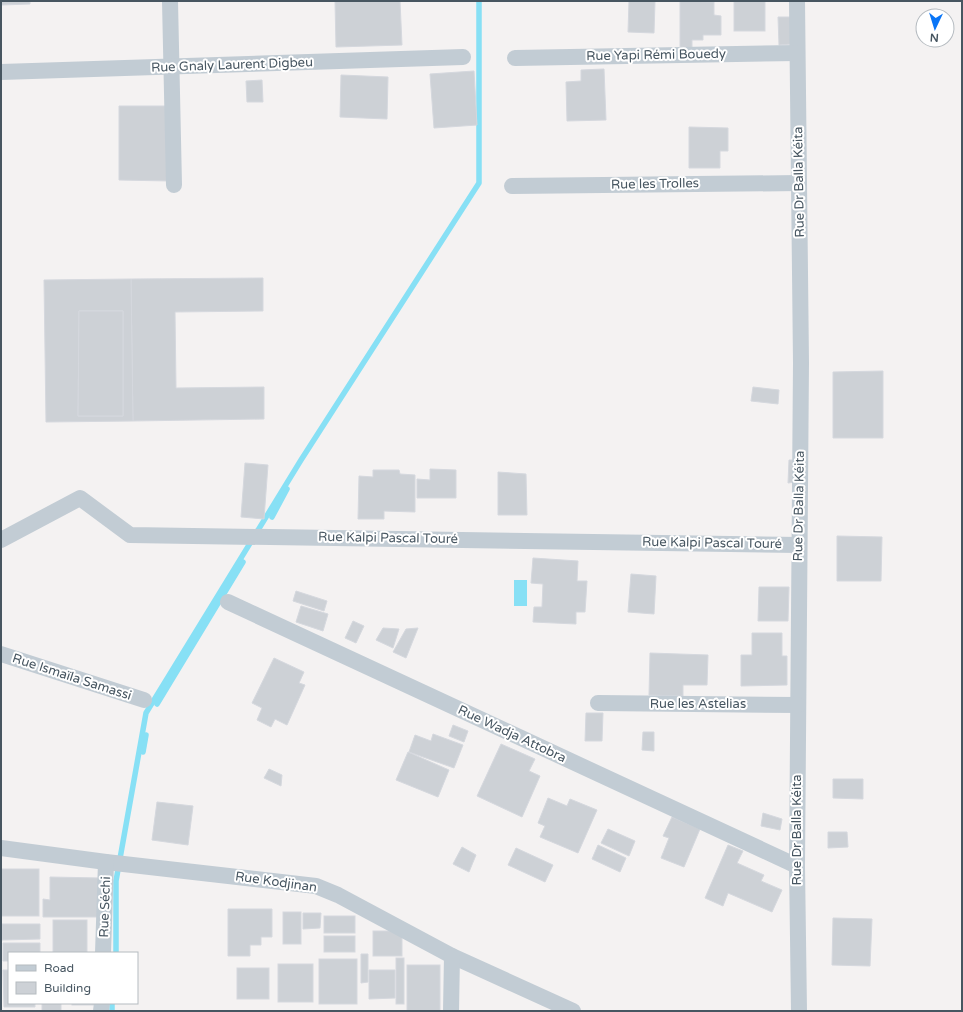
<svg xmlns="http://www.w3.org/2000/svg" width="963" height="1012" viewBox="0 0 963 1012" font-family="'Varela Round',sans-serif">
	<rect width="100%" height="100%" fill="#f4f2f2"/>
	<!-- water -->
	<rect fill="#87e0f5" x="514" y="580" width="13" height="26"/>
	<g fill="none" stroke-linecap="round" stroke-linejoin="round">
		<!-- stream -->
		<g stroke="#87e0f5" stroke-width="5.5">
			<polyline points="272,517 287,489"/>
			<polyline points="157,704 243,562"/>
			<polyline points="143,752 146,735"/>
			<polyline points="116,953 116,881 146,713 301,460 479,183 479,1"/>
			<polyline points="112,1011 112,1003"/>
		</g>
	</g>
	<!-- building -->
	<g fill="#cdd1d6" stroke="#d5d8de" fill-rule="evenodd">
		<polygon points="1,1 30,1 30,4 1,5"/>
		<polygon points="335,1 400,1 402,45 336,47"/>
		<polygon points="629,1 655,1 654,33 628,32"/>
		<polygon points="680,1 714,2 714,15 721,16 721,35 703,35 703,40 692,40 692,48 680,47"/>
		<rect x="734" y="1" width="31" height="30"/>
		<polygon points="778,17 792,17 792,44 779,45"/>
		<polygon points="604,69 606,120 567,121 566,82 581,81 581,70"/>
		<polygon points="474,71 477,125 434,128 430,74"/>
		<polygon points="341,75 388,77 387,119 340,117"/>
		<polygon points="262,80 263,102 247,102 246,81"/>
		<polygon points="119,106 171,106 170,181 119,180"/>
		<polygon points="689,127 728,128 728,151 720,151 720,168 689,168"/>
		<polygon points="263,278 263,311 175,312 176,388 264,387 264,419 133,421 131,279"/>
		<path d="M131,279l2,142 -87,1 -2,-142zM79,311h44v105h-45z"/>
		<polygon points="79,311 123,311 123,416 78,416"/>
		<polygon points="883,371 883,438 833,438 833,372"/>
		<polygon points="753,387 779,390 778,404 751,401"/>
		<polygon points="789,460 797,460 796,482 788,483"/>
		<polygon points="245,463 268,465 264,519 241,517"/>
		<polygon points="430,469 456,470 456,498 417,498 417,479 430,480"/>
		<polygon points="373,470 399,470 400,474 415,475 415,512 384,511 384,519 358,519 359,476 373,477"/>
		<polygon points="498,472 526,474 527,515 498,515"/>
		<polygon points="837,536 882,537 881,581 837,581"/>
		<polygon points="533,558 578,561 577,581 587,581 585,612 576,612 576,624 533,622 534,607 542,607 543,584 531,583"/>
		<polygon points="631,574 656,576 654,614 628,612"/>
		<polygon points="759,587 789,587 788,621 758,621"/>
		<polygon points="296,591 327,601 324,611 293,601"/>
		<polygon points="301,606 328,614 323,631 296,622"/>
		<polygon points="353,621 364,626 356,643 345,638"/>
		<polygon points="383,628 399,629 393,648 376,640"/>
		<polygon points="418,628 406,658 393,652 406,629"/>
		<polygon points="752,633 782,633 782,656 787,656 787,685 741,686 741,655 752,655"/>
		<polygon points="650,653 708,655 707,685 683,685 683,696 649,695"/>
		<polygon points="274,658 304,672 299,683 305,685 287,725 275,719 271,727 257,720 262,708 252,703"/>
		<polygon points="586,713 603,713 602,741 585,741"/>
		<polygon points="453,725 468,731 464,742 449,736"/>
		<polygon points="643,732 654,732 654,751 642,750"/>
		<polygon points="433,734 463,745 454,768 409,752 415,735 431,741"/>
		<polygon points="501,744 535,759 529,771 540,776 522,817 477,796"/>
		<polygon points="408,752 449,770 438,797 396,780"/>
		<polygon points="269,769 282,775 281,786 264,778"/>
		<polygon points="833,779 863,779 863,799 833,798"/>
		<polygon points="548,798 567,806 570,799 597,810 578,853 540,837 545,826 538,823"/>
		<polygon points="157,802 193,806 188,845 152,840"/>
		<polygon points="763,813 782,819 780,830 761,826"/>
		<polygon points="672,817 700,829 684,867 661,858 669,838 663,836"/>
		<polygon points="608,829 635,841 629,856 601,843"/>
		<polygon points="828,832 847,832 848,847 828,848"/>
		<polygon points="598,845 626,858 620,872 592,859"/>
		<polygon points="728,845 743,851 737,863 764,875 761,881 782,890 772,912 728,893 723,906 705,898"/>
		<polygon points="462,847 476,855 469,872 453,864"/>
		<polygon points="516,848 553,865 545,882 508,865"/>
		<rect x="1" y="869" width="38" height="47"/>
		<polygon points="50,877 100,878 100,917 43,917 43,899 50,900"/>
		<polygon points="228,909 272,909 272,937 261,937 261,945 250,945 250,956 228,956"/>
		<rect x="283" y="912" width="18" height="32"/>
		<polygon points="303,913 321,913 320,928 303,929"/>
		<rect x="324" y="916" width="31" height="17"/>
		<polygon points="833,918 872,919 870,966 832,965"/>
		<rect x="53" y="920" width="34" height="33"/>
		<polygon points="2,924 40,924 40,939 2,940"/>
		<rect x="373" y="931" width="29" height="25"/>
		<rect x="324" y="936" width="31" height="16"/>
		<polygon points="3,943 40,943 40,953 9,953 9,961 3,961"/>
		<polygon points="361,954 368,954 368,982 361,983"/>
		<rect x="396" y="958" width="8" height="46"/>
		<rect x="319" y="959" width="38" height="45"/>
		<rect x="278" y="964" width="35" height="38"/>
		<rect x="407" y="965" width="33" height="46"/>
		<rect x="237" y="968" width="32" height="31"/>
		<polygon points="3,970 9,970 9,1003 35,1003 35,1007 4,1007"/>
		<polygon points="369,970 395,970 395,998 369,999"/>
		<rect x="42" y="1003" width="19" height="8"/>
		<rect x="72" y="1003" width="26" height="2"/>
	</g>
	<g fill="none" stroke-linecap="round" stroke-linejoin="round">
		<!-- minor -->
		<g stroke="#c2ccd4" stroke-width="16">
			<polyline points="170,1 174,185"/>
			<polyline points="797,1 801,363 797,866 799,1011"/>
			<polyline points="515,58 797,53"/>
			<polyline points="1,72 463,57"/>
			<polyline points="512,186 799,183"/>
			<polyline points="1,540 80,498 130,535 799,545"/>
			<polyline points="228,602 797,866"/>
			<polyline points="1,654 144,700"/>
			<polyline points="598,703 798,705"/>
			<polyline points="1,848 106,862 316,886 338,895 452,956 573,1011"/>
			<polyline points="103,953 106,862"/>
			<polyline points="101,1011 102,1003"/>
			<polyline points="451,1011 452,956"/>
		</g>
	</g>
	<g text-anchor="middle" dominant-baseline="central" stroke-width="4" stroke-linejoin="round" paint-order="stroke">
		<!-- street labels -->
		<g font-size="13" fill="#475661" stroke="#fff">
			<text transform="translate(656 55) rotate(-1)">Rue Yapi Rémi Bouedy</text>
			<text transform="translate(232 65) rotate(-2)">Rue Gnaly Laurent Digbeu</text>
			<text transform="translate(799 182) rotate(-91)">Rue Dr Balla Kéita</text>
			<text transform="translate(655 184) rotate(-1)">Rue les Trolles</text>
			<text transform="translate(799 506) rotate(-89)">Rue Dr Balla Kéita</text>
			<text transform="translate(388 538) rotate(1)">Rue Kalpi Pascal Touré</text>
			<text transform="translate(712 543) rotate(1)">Rue Kalpi Pascal Touré</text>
			<text transform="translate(72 677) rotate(18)">Rue Ismaïla Samassi</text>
			<text x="698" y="704">Rue les Astelias</text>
			<text transform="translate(512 734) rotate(25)">Rue Wadja Attobra</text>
			<text transform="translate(797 830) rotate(-90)">Rue Dr Balla Kéita</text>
			<text transform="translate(276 882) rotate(8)">Rue Kodjinan</text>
			<text transform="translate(105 907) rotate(-88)">Rue Séchi</text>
		</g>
	</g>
	<!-- border -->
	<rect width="963" height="1012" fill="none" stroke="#475661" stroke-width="4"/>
	<!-- legend -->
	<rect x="8" y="952" width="130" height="52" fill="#ffffff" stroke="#b5bbc0"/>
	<rect x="16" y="965" width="20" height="6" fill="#c2ccd4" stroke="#b5bbc0"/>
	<text x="44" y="972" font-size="12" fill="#475661">Road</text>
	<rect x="16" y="982" width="20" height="12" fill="#cdd1d6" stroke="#b5bbc0"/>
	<text x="44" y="992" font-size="12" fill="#475661">Building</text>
	<!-- north arrow -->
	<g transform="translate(935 28) rotate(184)"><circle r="19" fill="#ffffff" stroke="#b5bbc0"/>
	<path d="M0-3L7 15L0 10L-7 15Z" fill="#0975f7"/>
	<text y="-6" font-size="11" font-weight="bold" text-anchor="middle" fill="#475661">N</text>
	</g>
</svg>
